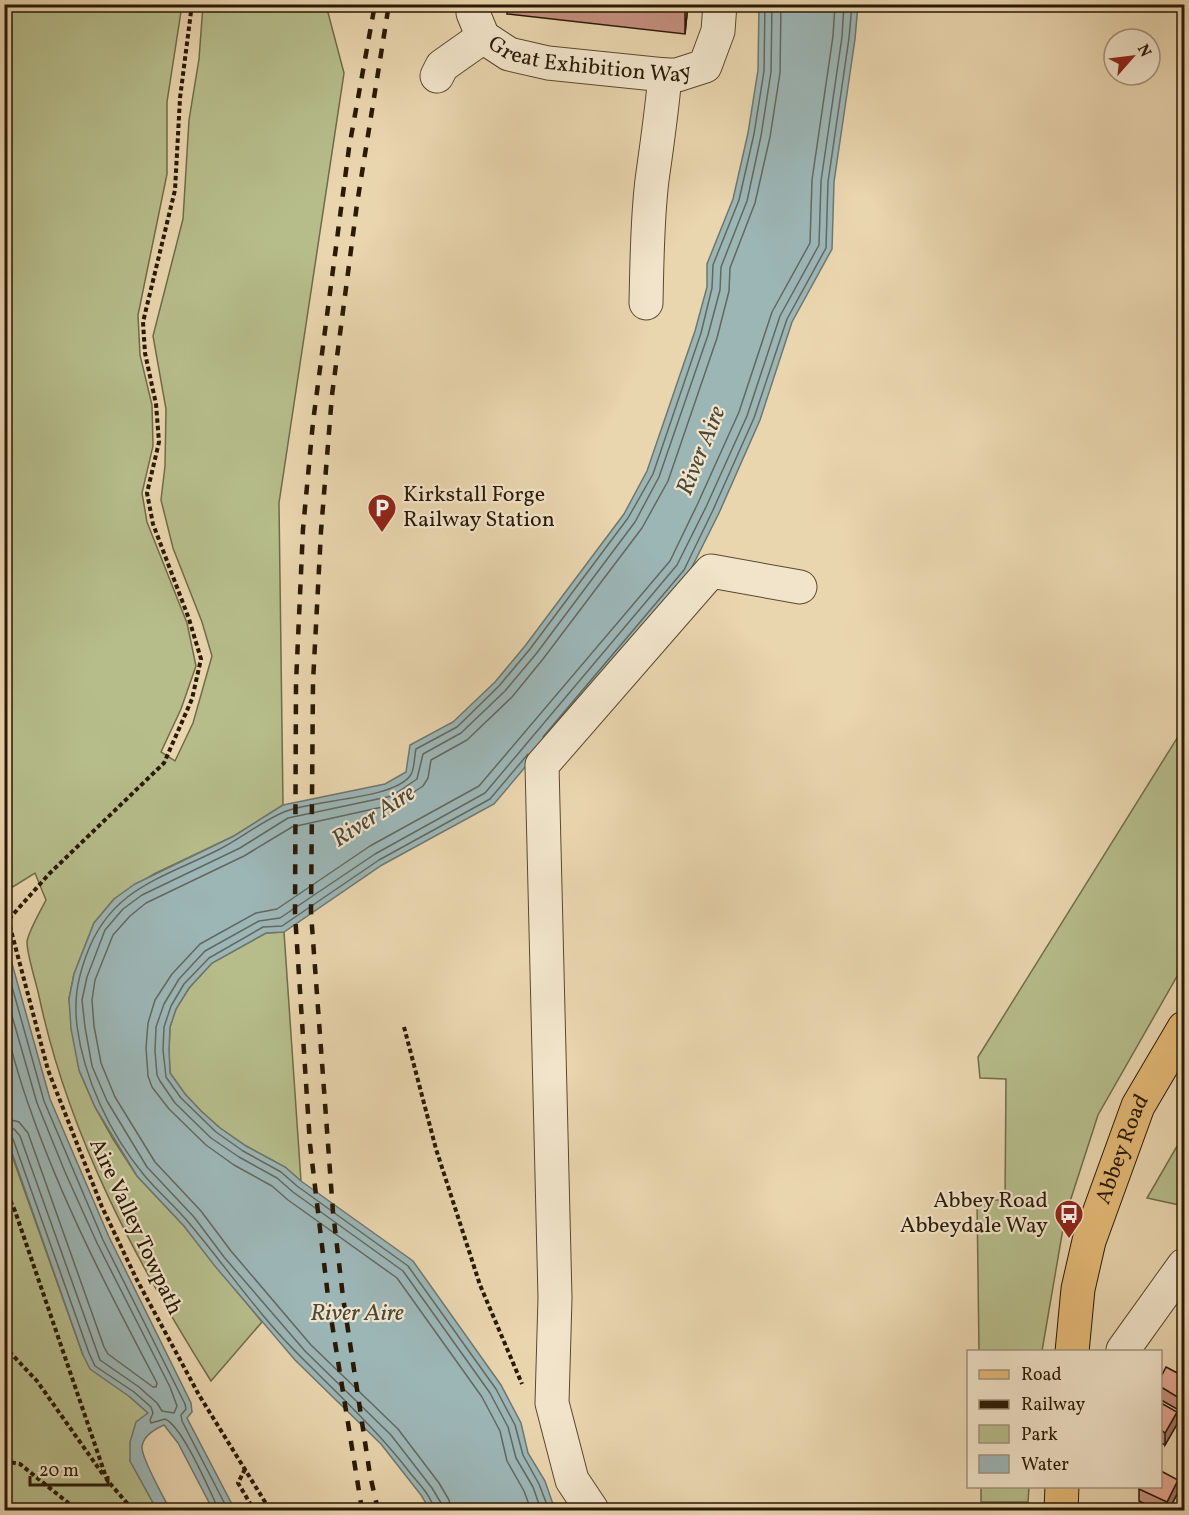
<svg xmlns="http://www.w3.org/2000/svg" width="1189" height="1515" viewBox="0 0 1189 1515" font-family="Vollkorn,serif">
	<rect width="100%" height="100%" fill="#e9d5ae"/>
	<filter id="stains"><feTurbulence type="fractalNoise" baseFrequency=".00333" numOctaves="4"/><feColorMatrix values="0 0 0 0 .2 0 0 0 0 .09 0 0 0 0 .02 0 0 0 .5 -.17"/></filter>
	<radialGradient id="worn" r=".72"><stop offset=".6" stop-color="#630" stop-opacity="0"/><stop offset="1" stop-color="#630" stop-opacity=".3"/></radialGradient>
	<!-- green -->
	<g fill="#b6bd8b" stroke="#706b48" stroke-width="1.5">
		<path d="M4,5h178l-15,97v72l-29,141 2,40 12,50 1,41 -11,47 5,29 40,101 9,43 -15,43 -20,43 14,9 18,-38 19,-67 -10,-34 -29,-74 -12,-48 4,-34 1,-57 -13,-73 30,-117 6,-99 10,-61 4,-54h123l18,68 -65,430 4,302 -49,31 -80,38 -40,25 -20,24 -20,51 -5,25 10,71 16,37 18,32 24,37 47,50 78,96 -51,59c-75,-119 -143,-247 -172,-385 -3,-14 -12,-41 -12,-54 1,-10 14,-32 19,-42l-11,-27 -24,15 -6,-26z"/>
		<polygon points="1184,727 1184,964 1098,1115 1065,1217 1042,1351 979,1351 977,1200 1005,1200 1006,1079 980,1078 978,1057"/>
		<polygon points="284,932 301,1181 285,1167 246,1146 220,1128 201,1111 185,1094 170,1073 169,1050 170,1027 176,1009 189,988 212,963 266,933"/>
		<polygon points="4,1133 83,1355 148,1413 130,1460 157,1510 5,1510"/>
		<polygon points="1184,1134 1184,1206 1147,1198"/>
		<polygon points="981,1487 1029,1487 1028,1502 981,1502"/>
	</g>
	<!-- water -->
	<g fill="#9cb6b6" stroke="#6e776f" stroke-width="1.5">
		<polygon points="759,5 858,5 855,39 834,182 832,249 792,322 760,420 719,513 689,573 494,804 382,865 284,932 266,933 212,963 189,988 176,1009 170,1027 169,1050 170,1073 185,1094 201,1111 220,1128 246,1146 285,1167 301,1181 413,1261 501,1385 521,1423 528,1453 545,1481 555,1510 430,1510 421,1495 381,1444 295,1360 214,1265 184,1226 137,1176 95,1107 79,1070 71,1029 69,999 74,974 94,923 114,899 135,884 234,836 283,805 385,784 406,772 410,745 453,722 495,682 525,646 624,514 647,471 695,331 707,287 707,264 733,199 748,133 758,70"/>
		<path d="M4,935l46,164 59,138 82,166 1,9 -5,6 48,92h-22l-35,-67 -14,-18c-9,4 -22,11 -22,23 1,14 22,49 28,62h-13l-27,-49v-19l6,-20 12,-9 -18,-16 -40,-28 -7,-14 -78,-222z"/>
	</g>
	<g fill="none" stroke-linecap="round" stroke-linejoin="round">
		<!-- shore -->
		<g stroke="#63685e" stroke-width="1.5">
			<polyline points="543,737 684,570 713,510 754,418 787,319 826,248 828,182 849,38 852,4"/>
			<polyline points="528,754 490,799 379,860 282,926 263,927 209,958 184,984 171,1006 164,1027 163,1050 166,1077 181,1098 216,1132 243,1151 281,1172 297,1186 408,1266 496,1389 515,1425 523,1455 539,1484 549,1510"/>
			<polyline points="4,958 44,1101 103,1240 185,1404 186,1409 181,1415 182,1421 228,1510"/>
			<polyline points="4,988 37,1103 65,1172 97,1243 170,1387 177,1406 174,1413 162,1411 157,1403 139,1387 100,1360 20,1136 14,1129 4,1127"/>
			<path d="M4,1023c8,28 15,56 25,83 33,96 81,188 128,277l-1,4h-3l-45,-33 -4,-7 -76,-214 -9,-11 -15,-4"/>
			<path d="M4,1134l5,1 4,4 76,214 6,13 39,26 17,15 2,6 -3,7 1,3 14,-4c17,7 43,68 52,87l1,4"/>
			<path d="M434,1510c-2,-13 -14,-25 -23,-36 -34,-44 -70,-77 -109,-116 -42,-41 -75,-90 -113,-135 -14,-17 -31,-31 -45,-48 -34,-41 -60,-96 -67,-149 -3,-26 0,-45 9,-70 24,-67 74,-77 132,-106 22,-11 44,-29 66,-38 29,-13 107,-12 126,-36 5,-6 4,-20 6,-27l41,-22 42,-41 31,-37 98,-131 25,-44 48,-141 11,-45 1,-23 26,-65 15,-66 10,-63 1,-67"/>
			<polyline points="442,1510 441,1503 432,1488 391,1435 305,1351 224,1257 194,1217 147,1167 107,1101 92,1066 85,1027 82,1000 87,977 105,930 123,909 142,895 240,848 288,818 392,796 417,779 423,754 461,733 505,691 536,654 635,522 659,477 708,335 720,290 721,267 747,201 761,136 771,72 772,4"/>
			<polyline points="451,1510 449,1500 439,1483 398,1429 311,1345 231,1251 201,1211 155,1162 115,1097 101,1063 94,1026 92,1000 95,980 113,935 130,916 146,903 244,856 292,827 396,804 423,786 428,778 431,760 467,740 512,697 543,659 642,528 668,481 717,338 729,291 730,268 755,203 770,137 780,73 781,4"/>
			<polyline points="531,1510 524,1491 507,1461 500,1431 482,1397 397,1278 288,1200 272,1186 234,1165 206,1145 169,1109 152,1087 148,1076 146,1048 148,1023 155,1000 172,974 200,944 256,913 277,909 370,846 479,786 670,561 698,503 739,412 772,312 810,243 812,180 833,36 835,4"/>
			<polyline points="541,1510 533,1487 516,1458 508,1427 490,1393 403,1271 293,1192 277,1178 239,1157 211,1138 175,1103 160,1081 157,1075 155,1051 156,1027 164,1004 179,979 205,951 259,921 280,918 375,854 485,793 677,565 706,507 747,416 780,316 819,245 821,181 842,37 844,4"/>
		</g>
		<!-- minor casing -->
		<g stroke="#5a482f" stroke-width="35">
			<g id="minor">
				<path id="s1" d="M473,4v9l10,24 26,17 39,9 117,12h12l28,-9 13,-35 2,-27"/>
				<polyline points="437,76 442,66 483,37"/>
				<path d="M646,303c1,-41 1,-82 6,-123 5,-35 10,-70 13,-105"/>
				<polyline points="1123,1350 1184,1265"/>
				<polyline points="592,1510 572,1480 552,1403 555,1298 542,765 711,571 800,587"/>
			</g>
		</g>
		<!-- major casing -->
		<g stroke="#2a1905" stroke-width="35">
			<g id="major">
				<path id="s2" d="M1072,1352l6,-63 11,-48 49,-135 46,-78"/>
				<polyline points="1061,1510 1062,1486"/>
			</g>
		</g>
		<!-- path -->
		<g stroke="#2a1905" stroke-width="4" stroke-dasharray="4.5 3" stroke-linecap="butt">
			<polyline points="4,904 48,1070 102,1207 137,1280 199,1395 270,1510"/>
			<polyline points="9,919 49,874 164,763 192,699 201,659 189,619 153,524 147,493 159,442 156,404 145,353 143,322 175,190 180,98 192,4"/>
			<polyline points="404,1027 436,1149 480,1285 522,1384"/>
			<polyline points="4,1187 15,1211 107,1480 133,1510"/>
			<polyline points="4,1346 37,1381 104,1476"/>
			<polyline points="4,1461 20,1464 77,1510"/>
			<polyline points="245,1469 238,1483 254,1510"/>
		</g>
		<!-- minor -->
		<use href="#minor" stroke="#f1e4ca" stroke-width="33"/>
		<!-- major -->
		<use href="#major" stroke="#e4ba77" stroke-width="33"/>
		<!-- rail -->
		<g stroke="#2a1905" stroke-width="4.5" stroke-dasharray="10 10" stroke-linecap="butt">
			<polyline points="362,1510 329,1305 310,1144 295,914 296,683 303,529 313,422 349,148 375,4"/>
			<polyline points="378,1510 370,1475 343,1297 333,1212 311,913 313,682 321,531 332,395 357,204 389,4"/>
		</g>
	</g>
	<!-- wall -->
	<g fill="#c48f7e" stroke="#2a1905" stroke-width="1.5">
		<polygon points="507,4 688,4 685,34 507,14"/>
		<polygon points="1185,1357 1185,1376 1182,1374 1182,1362"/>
		<polygon points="1161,1377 1185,1377 1184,1413 1161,1400"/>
		<polygon points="1161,1403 1177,1424 1165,1445 1161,1443"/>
		<polygon points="1139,1489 1178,1492 1169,1510 1158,1510 1139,1501"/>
	</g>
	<!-- shaded-wall -->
	<g fill="#a07466" stroke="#2a1905" stroke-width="1.5">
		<polygon points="685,4 688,4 685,34"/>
		<polygon points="1177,1412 1177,1424 1165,1445 1165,1433"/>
		<polygon points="1178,1480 1178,1492 1169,1510 1167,1510 1167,1502"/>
	</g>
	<!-- building -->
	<g fill="#e4a692" stroke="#2a1905" stroke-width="1.5">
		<polygon points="1166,1367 1185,1377 1184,1401 1161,1387 1161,1377"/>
		<polygon points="1161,1403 1177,1412 1165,1433 1161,1430"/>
		<polygon points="1161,1471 1178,1480 1167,1502 1139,1489 1140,1486 1161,1486"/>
	</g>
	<!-- icons -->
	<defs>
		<g id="parking-pin" transform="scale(1.5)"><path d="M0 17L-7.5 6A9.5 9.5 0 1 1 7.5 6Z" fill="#8f2418" stroke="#f1e4ca"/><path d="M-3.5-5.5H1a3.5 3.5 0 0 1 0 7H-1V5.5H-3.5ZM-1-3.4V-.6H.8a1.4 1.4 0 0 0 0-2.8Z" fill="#fff"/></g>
		<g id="bus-pin" transform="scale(1.5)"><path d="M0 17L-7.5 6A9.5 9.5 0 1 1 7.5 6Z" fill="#8f2418" stroke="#f1e4ca"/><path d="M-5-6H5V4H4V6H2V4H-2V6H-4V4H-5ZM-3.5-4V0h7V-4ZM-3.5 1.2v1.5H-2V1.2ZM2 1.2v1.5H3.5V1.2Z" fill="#fff"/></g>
	</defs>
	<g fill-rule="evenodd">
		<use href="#parking-pin" x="382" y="508"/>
		<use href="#bus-pin" x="1069" y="1214"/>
	</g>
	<g text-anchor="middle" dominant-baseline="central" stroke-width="4.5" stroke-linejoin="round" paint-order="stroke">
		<!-- street labels -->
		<g font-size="22" fill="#2a1905" stroke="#f1e4ca">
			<text stroke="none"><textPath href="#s1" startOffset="147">Great Exhibition Way</textPath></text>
			<text stroke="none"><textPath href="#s2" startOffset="210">Abbey Road</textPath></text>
			<text transform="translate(135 1227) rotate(65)">Aire Valley Towpath</text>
		</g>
		<!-- poi labels -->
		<g font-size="22" fill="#2a1905" stroke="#f1e4ca" text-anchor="start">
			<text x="403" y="495">Kirkstall Forge<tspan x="403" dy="25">Railway Station</tspan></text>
			<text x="1048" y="1201" text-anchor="end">Abbey Road<tspan x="1048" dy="25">Abbeydale Way</tspan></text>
		</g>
		<!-- water labels -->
		<g font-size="24" font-style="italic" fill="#4c483a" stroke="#f1e4ca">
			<text transform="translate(702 451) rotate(-68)">River Aire</text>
			<text transform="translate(374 817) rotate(-33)">River Aire</text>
			<text x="357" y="1314">River Aire</text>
		</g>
	</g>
	<!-- margin -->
	<rect width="1189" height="1515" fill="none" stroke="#e9d5ae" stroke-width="24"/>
	<rect x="6" y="6" width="1177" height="1503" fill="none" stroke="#2a1905" stroke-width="3"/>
	<rect x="12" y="12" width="1165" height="1491" fill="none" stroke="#2a1905" stroke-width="1.5"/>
	<!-- legend -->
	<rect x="967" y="1350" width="195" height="138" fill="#f1e4ca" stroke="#a1937b" stroke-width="1.5"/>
	<rect x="979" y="1370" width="30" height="9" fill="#e4ba77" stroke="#a1937b" stroke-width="1.5"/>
	<text x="1021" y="1380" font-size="18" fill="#2a1905">Road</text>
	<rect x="979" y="1400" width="30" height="9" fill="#2a1905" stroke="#a1937b" stroke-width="1.5"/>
	<text x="1021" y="1410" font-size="18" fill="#2a1905">Railway</text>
	<rect x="979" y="1425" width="30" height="18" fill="#b6bd8b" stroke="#a1937b" stroke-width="1.5"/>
	<text x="1021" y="1440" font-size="18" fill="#2a1905">Park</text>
	<rect x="979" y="1455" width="30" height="18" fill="#9cb6b6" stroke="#a1937b" stroke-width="1.5"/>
	<text x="1021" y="1470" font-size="18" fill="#2a1905">Water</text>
	<!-- north arrow -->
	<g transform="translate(1132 57) rotate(62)"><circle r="28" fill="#f1e4ca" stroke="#a1937b" stroke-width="1.5"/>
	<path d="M0-4.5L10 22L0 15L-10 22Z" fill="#8f2418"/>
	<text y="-9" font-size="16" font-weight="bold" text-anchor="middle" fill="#2a1905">N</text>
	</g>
	<!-- scale -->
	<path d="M30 1476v9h78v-9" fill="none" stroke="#2a1905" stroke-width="3"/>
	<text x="39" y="1476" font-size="18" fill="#2a1905" stroke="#f1e4ca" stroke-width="4.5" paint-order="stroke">20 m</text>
	<rect width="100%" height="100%" filter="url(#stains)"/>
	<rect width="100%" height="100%" fill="url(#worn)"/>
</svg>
